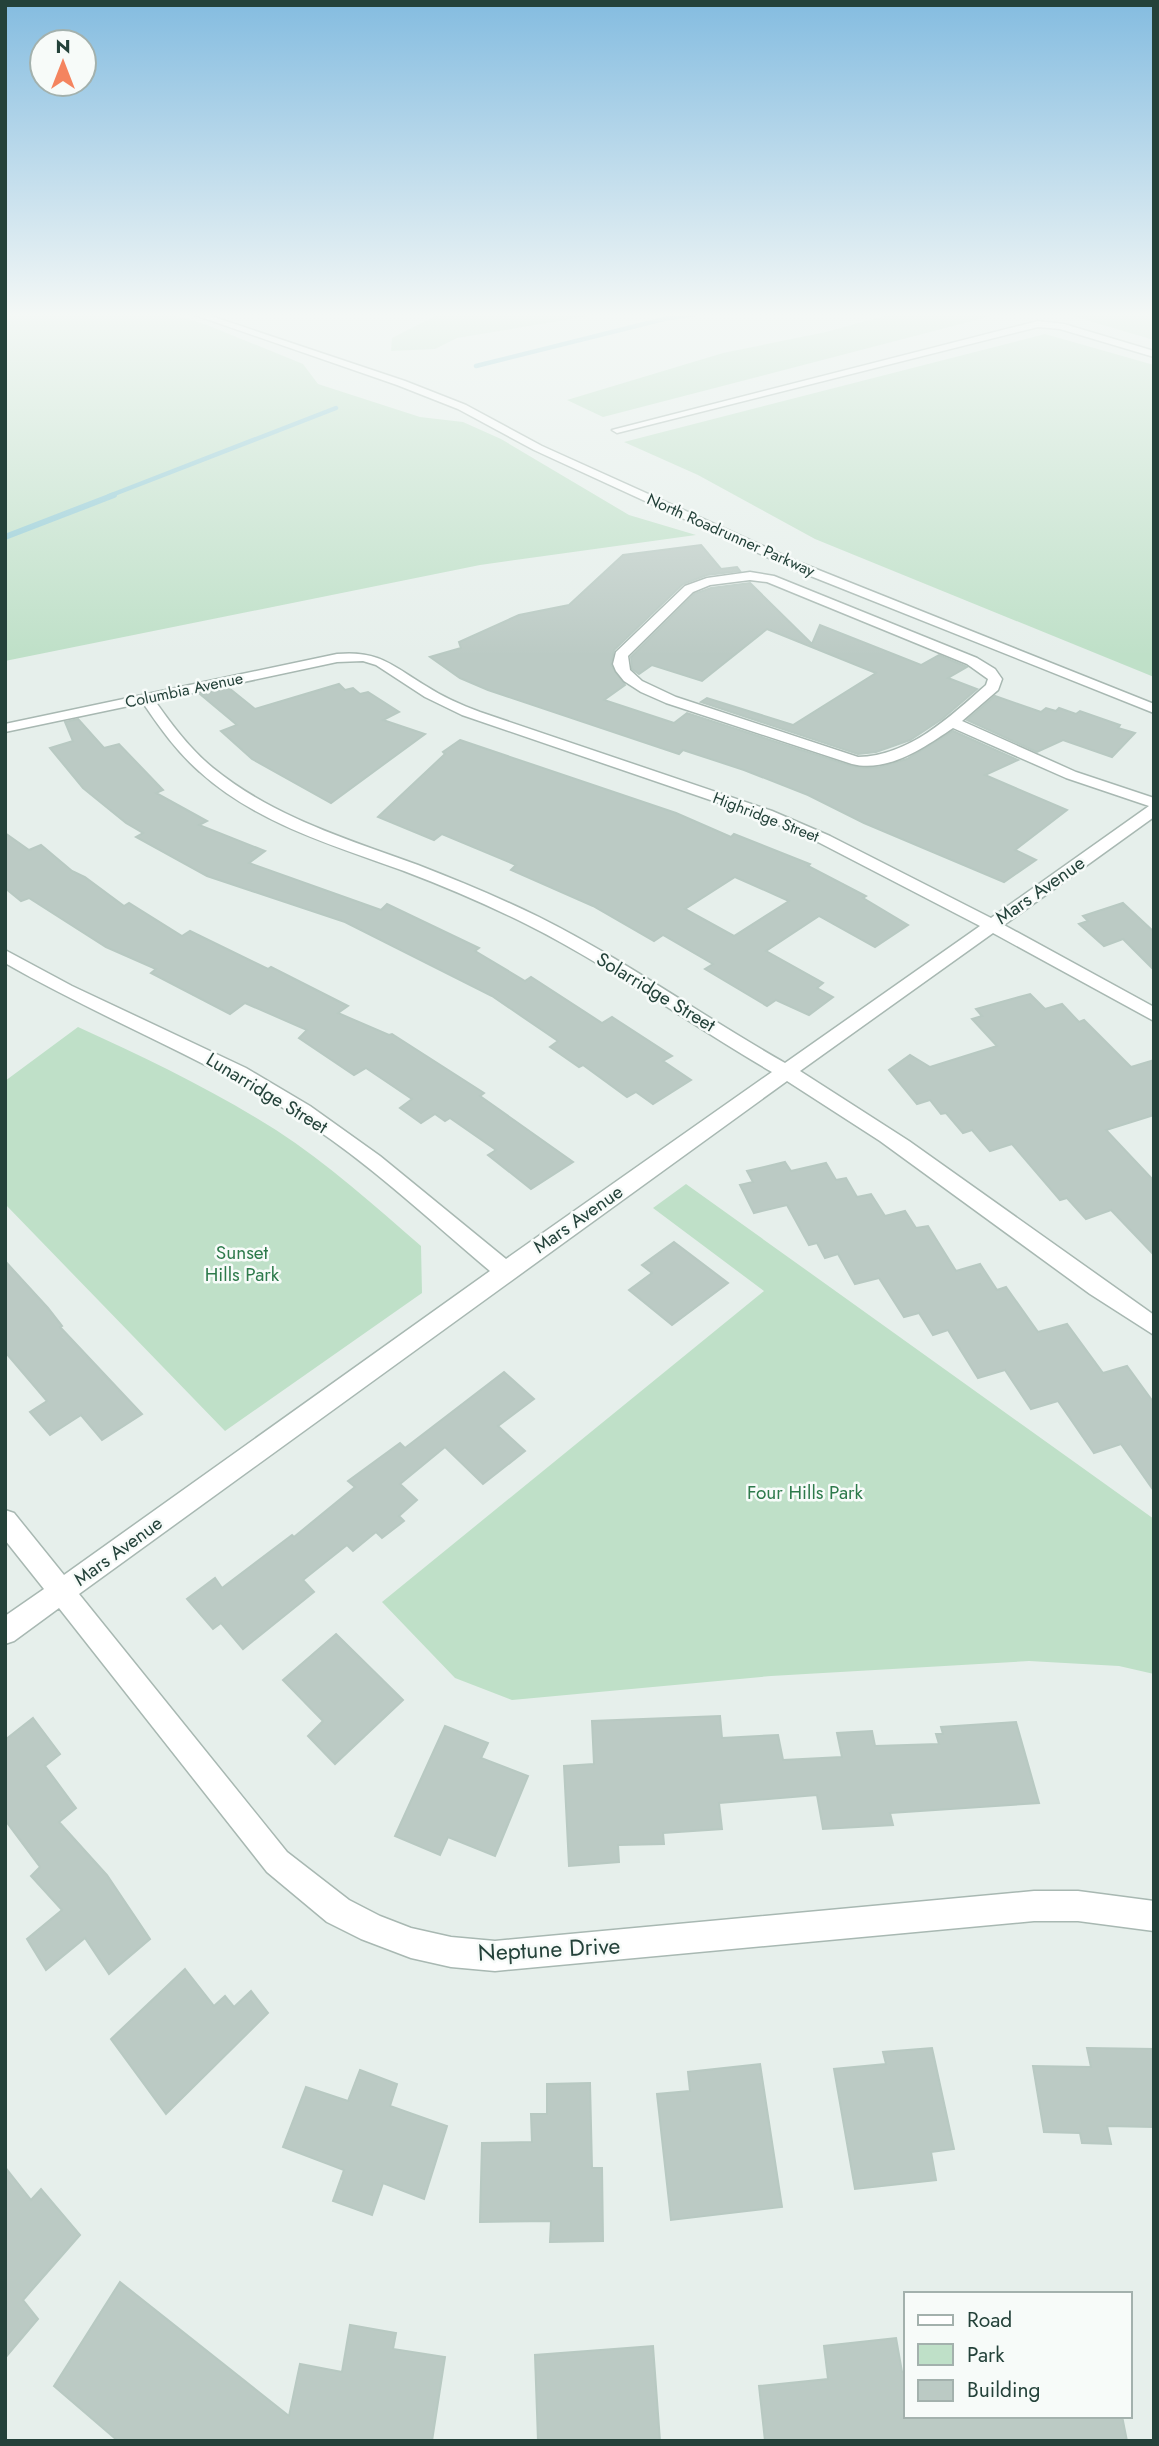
<svg xmlns="http://www.w3.org/2000/svg" width="1159" height="2446" viewBox="0 0 1159 2446" font-family="Jost,sans-serif">
	<rect width="100%" height="100%" fill="#e6efeb"/>
	<!-- green -->
	<g fill="#bfe0c8">
		<polygon points="5,313 168,313 207,325 303,364 318,384 420,417 463,422 501,439 629,515 696,535 480,565 5,661"/>
		<polygon points="441,313 607,313 457,338 435,349 391,351 392,338"/>
		<polygon points="895,313 1003,313 603,417 567,400 723,353 826,332"/>
		<polygon points="1059,313 1154,313 1154,340 1062,313"/>
		<polygon points="1045,334 1154,365 1154,677 815,539 698,475 624,442"/>
		<path d="M78,1027c68,31 135,63 198,103 52,34 99,76 145,116l1,47 -197,138 -220,-227v-123z"/>
		<polygon points="686,1184 1154,1519 1154,1674 1119,1666 1029,1661 771,1676 512,1700 455,1678 382,1602 764,1291 653,1208"/>
	</g>
	<g fill="none" stroke-linecap="round" stroke-linejoin="round">
		<!-- stream-far1 -->
		<g stroke="#8ec9d4" stroke-width="4.5">
			<polyline points="476,366 664,319 702,313"/>
			<polyline points="109,496 336,408"/>
		</g>
		<!-- stream -->
		<polyline stroke="#8ec9d4" stroke-width="6" points="5,537 114,495"/>
	</g>
	<!-- building -->
	<g fill="#bbcac4" stroke="#b8c9c2" stroke-width="2" fill-rule="evenodd">
		<polygon points="701,545 721,569 737,567 740,571 707,575 683,584 614,650 611,665 625,685 604,700 674,723 687,713 851,766 865,768 880,767 907,759 953,731 1018,760 985,775 1067,810 1015,850 1036,860 1004,882 864,823 808,795 744,770 683,750 679,754 488,690 460,678 430,657 461,648 459,642 519,615 569,605 623,555"/>
		<polygon points="750,583 812,644 820,625 921,665 939,655 967,667 948,678 977,689 942,719 910,740 876,752 858,754 701,702 707,698 793,725 876,673 767,629 702,681 652,665 639,674 632,669 631,657 694,594 711,588"/>
		<polygon points="339,684 345,690 353,688 360,694 368,692 399,712 383,720 425,734 331,803 252,759 221,731 237,725 200,694 229,688 255,709"/>
		<polygon points="995,696 1041,712 1046,708 1056,711 1059,708 1076,714 1080,711 1120,725 1118,728 1135,733 1112,757 1063,740 1037,752 967,720"/>
		<polygon points="78,719 104,748 119,744 163,790 156,793 207,821 199,825 265,851 249,863 381,910 387,904 479,948 475,951 525,981 531,977 602,1023 612,1017 672,1056 663,1061 691,1080 653,1104 636,1092 627,1097 583,1065 579,1067 550,1047 558,1041 492,996 345,922 207,876 136,837 143,833 126,823 83,788 50,748 73,741 65,722"/>
		<path d="M460,740l216,73 55,24 3,-3 76,30 -2,2 58,30 -3,2 45,27 -33,22 -56,-31 -53,35 57,32 -6,5 16,9 -24,18 -33,-15 -9,6 -62,-37 8,-5 -50,-29 -9,6 -61,-35 -82,-36 5,-5 -74,-31 -8,6 -56,-23 67,-63 -2,-2zM735,877l54,24 -55,35 -49,-27z"/>
		<polygon points="5,833 29,850 41,845 72,871 85,877 124,906 129,903 182,936 190,931 268,969 271,967 348,1006 338,1013 389,1035 392,1034 484,1093 480,1096 573,1162 531,1189 488,1155 496,1150 450,1118 445,1121 435,1114 421,1123 400,1108 412,1099 366,1068 354,1075 299,1038 307,1030 245,1003 230,1014 151,973 156,969 106,947 29,898 21,901 5,888"/>
		<polygon points="1123,903 1154,932 1154,970 1123,939 1104,946 1079,924 1088,921 1083,916"/>
		<polygon points="1030,994 1045,1009 1062,1004 1079,1022 1084,1020 1131,1067 1154,1060 1154,1115 1106,1130 1154,1181 1154,1255 1111,1210 1086,1219 1067,1198 1060,1200 1012,1144 990,1151 972,1130 963,1133 946,1113 941,1114 930,1100 917,1104 889,1070 910,1055 930,1067 997,1046 972,1019 982,1016 976,1009"/>
		<polygon points="785,1162 791,1171 826,1163 836,1180 846,1178 857,1197 871,1194 885,1216 905,1211 916,1228 928,1226 956,1271 980,1264 997,1290 1006,1287 1038,1332 1067,1324 1103,1373 1127,1366 1154,1403 1154,1491 1121,1444 1094,1453 1058,1401 1031,1409 1005,1370 978,1378 948,1330 933,1335 919,1313 904,1317 879,1278 855,1284 838,1254 825,1258 817,1243 809,1245 787,1205 754,1213 740,1185 753,1182 747,1171"/>
		<polygon points="674,1242 728,1283 672,1325 629,1290 652,1273 642,1265"/>
		<polygon points="5,1261 48,1308 62,1326 60,1327 142,1414 102,1440 81,1415 50,1435 30,1412 47,1401 5,1352"/>
		<polygon points="504,1372 534,1399 498,1426 525,1451 483,1484 445,1447 400,1484 417,1500 399,1516 404,1521 382,1538 376,1532 353,1551 347,1545 303,1580 314,1592 243,1649 221,1623 213,1629 187,1599 215,1578 222,1588 292,1535 294,1537 355,1487 348,1481 400,1443 405,1448"/>
		<polygon points="336,1634 403,1700 335,1764 308,1736 323,1721 283,1680"/>
		<polygon points="720,1716 722,1738 778,1735 783,1760 842,1757 837,1733 872,1731 875,1746 939,1744 936,1734 943,1734 941,1727 1016,1722 1039,1803 890,1813 893,1825 823,1829 817,1795 719,1803 722,1829 663,1833 664,1844 618,1845 619,1862 569,1866 564,1766 594,1764 592,1721"/>
		<polygon points="33,1718 60,1754 45,1766 76,1808 59,1822 107,1875 150,1939 109,1974 85,1938 46,1970 27,1939 62,1910 31,1876 40,1867 5,1820 5,1740"/>
		<polygon points="445,1726 488,1743 481,1758 528,1776 495,1856 448,1837 440,1855 395,1836"/>
		<polygon points="185,1969 214,2006 225,1996 234,2007 251,1991 268,2013 166,2114 111,2039"/>
		<polygon points="932,2048 954,2149 931,2152 936,2180 855,2189 834,2069 886,2064 883,2052"/>
		<polygon points="1087,2048 1154,2049 1154,2127 1107,2126 1111,2144 1082,2143 1080,2133 1044,2132 1033,2066 1091,2067"/>
		<polygon points="760,2064 782,2207 671,2220 657,2094 690,2091 688,2072"/>
		<polygon points="360,2070 397,2084 390,2106 447,2126 424,2199 383,2183 372,2215 333,2201 344,2170 283,2147 306,2087 348,2101"/>
		<polygon points="590,2083 592,2168 602,2168 603,2241 550,2242 551,2221 480,2222 482,2143 532,2142 531,2114 547,2114 547,2084"/>
		<polygon points="5,2167 31,2200 41,2189 80,2235 23,2300 38,2319 5,2358"/>
		<polygon points="120,2282 289,2416 300,2364 342,2372 350,2325 396,2333 393,2349 445,2357 432,2441 118,2441 54,2386"/>
		<polygon points="896,2338 902,2372 905,2372 905,2416 1122,2416 1127,2441 765,2441 759,2386 828,2379 824,2346"/>
		<polygon points="653,2346 660,2441 538,2441 535,2355"/>
	</g>
	<g fill="none" stroke-linecap="round" stroke-linejoin="round">
		<!-- minor casing -->
		<g stroke="#a8b8b2" stroke-width="3">
			<g id="minor">
				<polygon points="189,313 202,313 405,381 466,405 542,446 801,563 1154,704 1154,713 793,569 534,450 458,409 397,385"/>
				<polygon points="1038,321 1064,324 1154,351 1154,357 1060,329 1038,327 617,433 612,430"/>
				<path d="M750,572l24,4 203,82 18,11 7,10 -4,11 -36,31 114,51 78,26v19l-150,108 150,82v14l-161,-88 -193,138 109,70 245,174v20l-64,-41 -210,-153 -93,-60 -708,513 208,258 62,48 31,16 31,12 40,9 44,4 539,-50h44l76,10v30l-76,-10h-44l-539,50 -44,-4 -40,-9 -50,-19 -34,-17 -60,-50 -208,-264 -45,33 -9,3v-28l39,-27 -39,-49v-30l9,3 50,62 426,-304c-64,-54 -126,-113 -197,-157 -92,-57 -194,-97 -288,-151v-13l67,36 174,82 64,38 70,50 126,103 266,-187c-83,-48 -160,-105 -246,-148 -40,-20 -80,-37 -122,-53 -69,-25 -148,-48 -204,-99 -23,-20 -40,-44 -57,-69l-138,29v-8l332,-70c42,-4 56,12 89,32 17,11 35,19 54,26l292,99 58,25 161,82 158,-112 -83,-28 -113,-50c-28,19 -65,45 -101,36l-186,-61 -25,-11 -17,-11 -8,-10 -3,-7 3,-12 69,-66 22,-8zM750,580l17,2 200,82 21,15 -2,6c-36,32 -77,71 -128,72l-182,-60 -34,-16 -12,-11 -2,-14 65,-64 17,-7zM363,661l13,4 49,32 37,18 298,102 58,25 162,84 -195,137c-83,-47 -160,-103 -246,-146 -39,-19 -80,-36 -121,-52 -71,-26 -145,-48 -205,-97 -23,-19 -41,-43 -58,-67l182,-39z"/>
			</g>
		</g>
		<!-- minor -->
		<use href="#minor" fill="#fff" fill-rule="evenodd"/>
	</g>
	<!-- sky -->
	<linearGradient id="sky" x2="0" y2="1"><stop stop-color="#84bce0"/><stop offset="0.48" stop-color="#f4f8f6"/><stop offset="1" stop-color="#f4f8f6" stop-opacity="0"/></linearGradient>
	<rect width="1159" height="656" fill="url(#sky)"/>
	<g text-anchor="middle" dominant-baseline="central" stroke-width="5" stroke-linejoin="round" paint-order="stroke">
		<!-- far-street labels -->
		<g font-size="16" fill="#24423a" stroke="#f7fbf9">
			<text transform="translate(731 535) rotate(24)">North Roadrunner Parkway</text>
			<text transform="translate(184 690) rotate(-12)">Columbia Avenue</text>
			<text transform="translate(766 817) rotate(21)">Highridge Street</text>
		</g>
		<!-- street labels -->
		<g font-size="19" fill="#24423a" stroke="#f7fbf9">
			<text transform="translate(1040 890) rotate(-35)">Mars Avenue</text>
			<text transform="translate(656 992) rotate(31)">Solarridge Street</text>
			<text transform="translate(267 1093) rotate(31)">Lunarridge Street</text>
			<text transform="translate(578 1219) rotate(-35)">Mars Avenue</text>
			<text transform="translate(118 1551) rotate(-36)">Mars Avenue</text>
		</g>
		<!-- park labels -->
		<g font-size="19" fill="#2d7a4b" stroke="#f7fbf9">
			<text x="242" y="1252">Sunset<tspan x="242" dy="22">Hills Park</tspan></text>
			<text x="805" y="1492">Four Hills Park</text>
		</g>
		<!-- near-street labels -->
		<g font-size="23" fill="#24423a" stroke="#f7fbf9">
			<text transform="translate(549 1949) rotate(-3)">Neptune Drive</text>
		</g>
	</g>
	<!-- border -->
	<rect width="1159" height="2446" fill="none" stroke="#24423a" stroke-width="14"/>
	<!-- legend -->
	<rect x="904" y="2292" width="228" height="126" fill="#f7fbf9" stroke="#a3b1ad" stroke-width="2"/>
	<rect x="918" y="2315" width="35" height="10" fill="#ffffff" stroke="#a3b1ad" stroke-width="2"/>
	<text x="967" y="2327" font-size="21" fill="#24423a">Road</text>
	<rect x="918" y="2344" width="35" height="21" fill="#bfe0c8" stroke="#a3b1ad" stroke-width="2"/>
	<text x="967" y="2362" font-size="21" fill="#24423a">Park</text>
	<rect x="918" y="2380" width="35" height="21" fill="#bbcac4" stroke="#a3b1ad" stroke-width="2"/>
	<text x="967" y="2397" font-size="21" fill="#24423a">Building</text>
	<!-- north arrow -->
	<g transform="translate(63 63)"><circle r="33" fill="#f7fbf9" stroke="#a3b1ad" stroke-width="2"/>
	<path d="M0-5L12 26L0 18L-12 26Z" fill="#f4845f"/>
	<text y="-10" font-size="19" font-weight="bold" text-anchor="middle" fill="#24423a">N</text>
	</g>
</svg>
